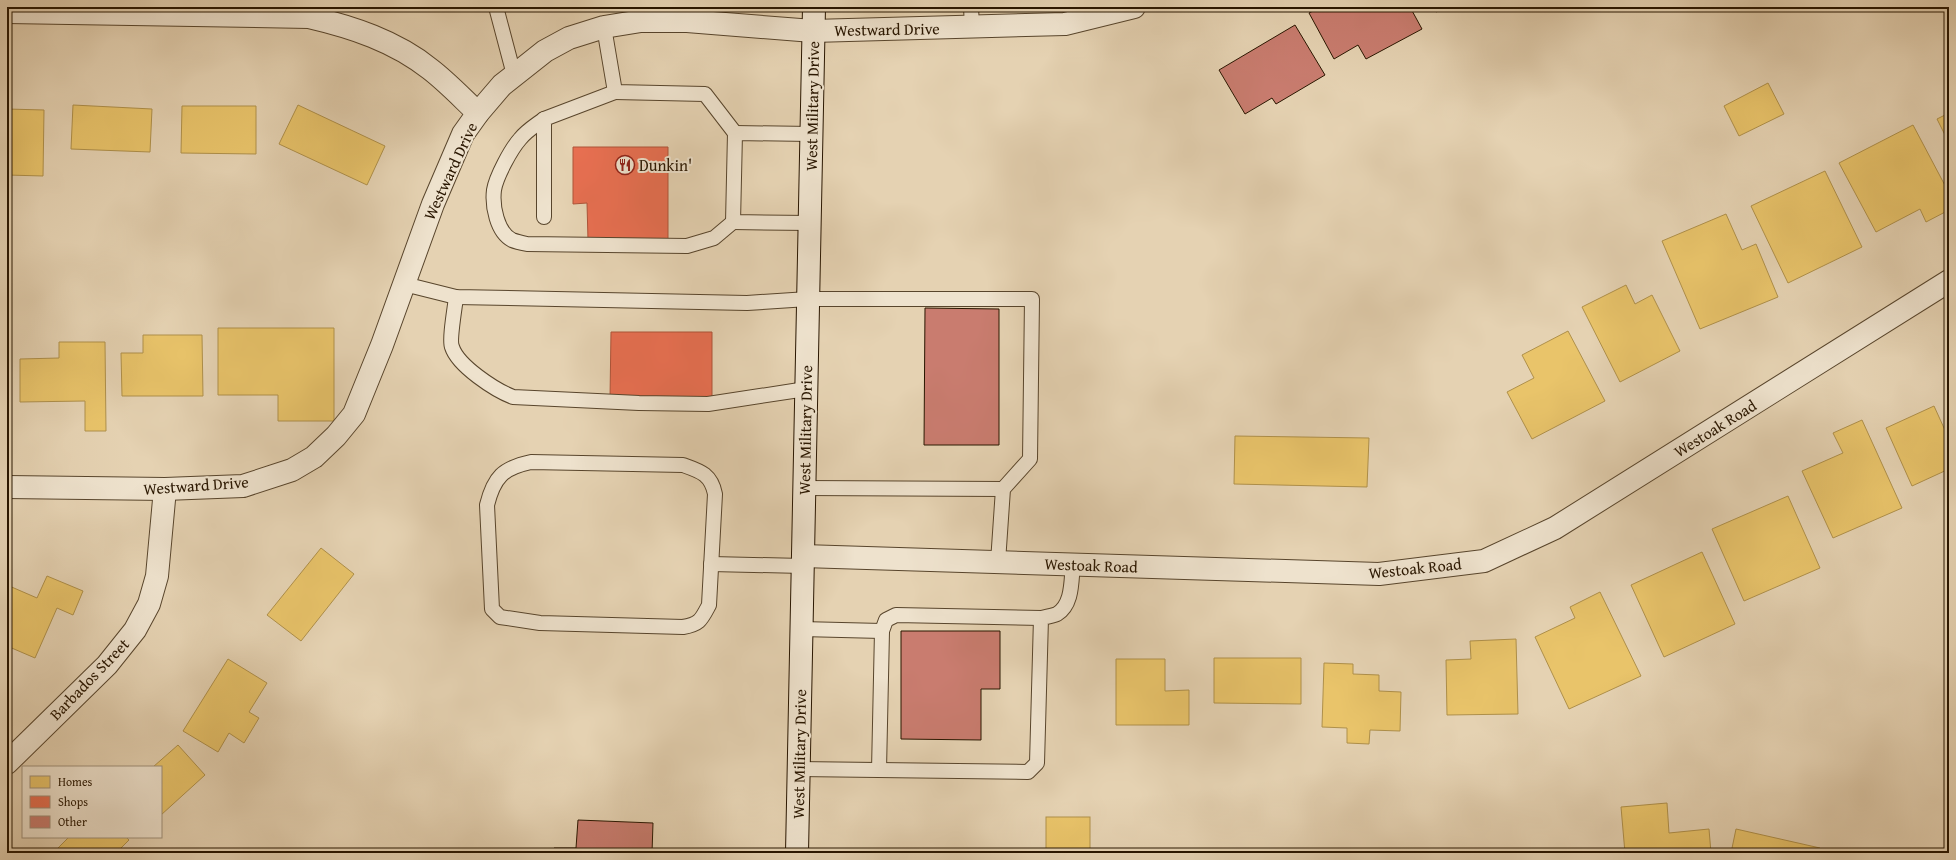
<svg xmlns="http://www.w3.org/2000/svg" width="1956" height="860" viewBox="0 0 1956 860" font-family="'Gentium Book Plus',serif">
	<rect width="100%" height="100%" fill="#e5d2b2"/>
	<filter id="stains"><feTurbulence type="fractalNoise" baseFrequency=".005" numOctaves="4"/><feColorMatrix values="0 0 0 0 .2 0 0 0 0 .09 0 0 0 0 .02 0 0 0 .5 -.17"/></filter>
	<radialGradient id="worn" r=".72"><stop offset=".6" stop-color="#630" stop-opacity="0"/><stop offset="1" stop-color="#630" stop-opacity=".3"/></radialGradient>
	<!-- homes -->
	<g fill="#e9c46a" stroke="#af904a">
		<polygon points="1768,83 1784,114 1739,136 1724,106"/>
		<polygon points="73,105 152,109 150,152 71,149"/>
		<polygon points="298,105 385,146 367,185 279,144"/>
		<polygon points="182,106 256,106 256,154 181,153"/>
		<polygon points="7,109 44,110 43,176 7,175"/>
		<polygon points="1949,113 1949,143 1937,119"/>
		<polygon points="1913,125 1949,193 1949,210 1926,222 1920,209 1876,232 1839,163"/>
		<polygon points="1825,171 1862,247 1788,283 1751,206"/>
		<polygon points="1726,214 1742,250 1756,244 1778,297 1700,329 1662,241"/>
		<polygon points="1626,285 1635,304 1652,295 1680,351 1620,382 1582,307"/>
		<polygon points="218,328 334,328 334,421 278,421 278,395 218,395"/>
		<polygon points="1568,331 1605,401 1532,439 1507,392 1534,378 1522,355"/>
		<polygon points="143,335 202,335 203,396 122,396 121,353 143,353"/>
		<polygon points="59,342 105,342 106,431 85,431 85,401 20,402 20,359 59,358"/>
		<polygon points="1934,406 1949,439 1949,469 1912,486 1886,428"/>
		<polygon points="1862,420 1902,508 1833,538 1802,471 1843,453 1833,433"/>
		<polygon points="1235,436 1369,438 1367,487 1234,484"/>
		<polygon points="1788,496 1820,568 1744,601 1712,529"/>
		<polygon points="321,548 354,574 301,641 267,615"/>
		<polygon points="1702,552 1735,624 1664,657 1631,585"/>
		<polygon points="47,576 83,591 73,615 57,608 35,658 7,646 7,585 37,598"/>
		<polygon points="1600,592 1641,676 1569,709 1535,637 1575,618 1570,607"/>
		<polygon points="1516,639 1518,714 1447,715 1446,660 1471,659 1470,641"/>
		<polygon points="1214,658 1301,658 1301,704 1214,703"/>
		<polygon points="228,659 267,683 249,712 259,718 244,743 229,733 218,752 183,731"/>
		<polygon points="1116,659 1165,659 1165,691 1189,690 1189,725 1116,725"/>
		<polygon points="1324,663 1353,664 1353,674 1379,675 1379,691 1401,692 1400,731 1370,730 1369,744 1347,743 1347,728 1322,727"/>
		<polygon points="178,745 205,775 161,815 161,767 153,767"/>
		<polygon points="1667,803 1669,833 1709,829 1711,853 1625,853 1621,807"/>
		<rect x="1046" y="817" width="44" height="36"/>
		<polygon points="1736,829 1820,848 1819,853 1731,853"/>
		<polygon points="69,837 126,837 129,840 116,853 53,853"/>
	</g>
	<!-- shops -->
	<g fill="#e76f51" stroke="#ae5439">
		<polygon points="573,147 668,147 668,240 588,240 587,203 573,204"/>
		<polygon points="611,332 712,332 712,398 610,398"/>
	</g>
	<!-- building -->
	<g fill="#c97c6f" stroke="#291600">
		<polygon points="1321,7 1410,7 1422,29 1366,59 1358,45 1334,59 1309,13"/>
		<polygon points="1433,7 1444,7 1436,12"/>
		<polygon points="1295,25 1325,75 1276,104 1272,98 1245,114 1219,70"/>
		<polygon points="925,308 999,309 999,445 924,445"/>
		<polygon points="901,631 1000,631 1000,689 981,689 981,740 901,739"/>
		<polygon points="578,820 653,823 652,853 659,853 554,853 554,848 576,848"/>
	</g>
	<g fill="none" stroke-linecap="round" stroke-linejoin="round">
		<!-- service casing -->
		<g stroke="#58452c" stroke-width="16">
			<g id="service">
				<polyline points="496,7 514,75"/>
				<polyline points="971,7 972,27"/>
				<polyline points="604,27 615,92 705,94 735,133"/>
				<path d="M544,119c-8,6 -18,12 -24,20 -9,10 -24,38 -26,51 -2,16 3,42 18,50 5,2 10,3 15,4l160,2 27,-8 19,-16"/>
				<polyline points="544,217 544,119 615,92"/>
				<polyline points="809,223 733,222 735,133 811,134"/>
				<polyline points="404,284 456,297 747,303 808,299 1032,299 1030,459 1003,489 998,562"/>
				<path d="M456,297c-1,10 -7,43 -4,50 6,19 43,43 61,50l126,6 69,1 98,-15"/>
				<path d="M531,462l152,3c17,6 28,9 32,29l-6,111c-8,15 -9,19 -26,22l-143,-4 -40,-6 -8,-8 -5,-104c7,-28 16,-37 44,-43z"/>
				<polyline points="804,488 1003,489"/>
				<polyline points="711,564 803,566"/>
				<polyline points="801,629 882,631"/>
				<path d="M798,769l230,3 9,-9 4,-145c5,-1 11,-2 16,-4 16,-10 14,-33 16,-50"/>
				<polyline points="879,770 882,631 886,620 896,615 1041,618"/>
			</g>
		</g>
		<!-- minor casing -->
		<g stroke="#58452c" stroke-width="24">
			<g id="minor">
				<path d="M7,12l302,5c43,10 86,24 121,52 17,13 32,29 48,44"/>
				<polyline points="7,487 165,489 243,486 292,470 314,457 336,436 354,414 382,345 433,204 463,134 478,113 502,85 545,51 569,38 604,27 641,21 687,21 813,31 1065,24 1134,7"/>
				<polyline points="803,556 1379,574 1484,561 1555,528 1949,281"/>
				<polyline points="7,763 107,665 135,630 149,604 157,576 165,489"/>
			</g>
		</g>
		<!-- secondary casing -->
		<g stroke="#291600" stroke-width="24">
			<polyline id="secondary" points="797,853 814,7"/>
		</g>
		<!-- service -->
		<use href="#service" stroke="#eee2cd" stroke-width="14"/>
		<!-- minor -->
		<use href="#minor" stroke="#eee2cd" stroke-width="22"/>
		<!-- secondary -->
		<use href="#secondary" stroke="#eee2cd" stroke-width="22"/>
	</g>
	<!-- icons -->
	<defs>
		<g id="restaurant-ring" transform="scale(1)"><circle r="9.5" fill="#eee2cd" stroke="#8f2418" stroke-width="1.5"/><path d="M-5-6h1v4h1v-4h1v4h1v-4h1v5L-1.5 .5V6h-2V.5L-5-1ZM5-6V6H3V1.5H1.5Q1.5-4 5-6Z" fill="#8f2418"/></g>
	</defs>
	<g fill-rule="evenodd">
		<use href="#restaurant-ring" x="625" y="165"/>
	</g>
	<g text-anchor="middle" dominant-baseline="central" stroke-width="4" stroke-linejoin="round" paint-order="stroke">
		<!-- street labels -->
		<g font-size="16" fill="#291600" stroke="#eee2cd">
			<text transform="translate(887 29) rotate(-1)">Westward Drive</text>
			<text transform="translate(812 106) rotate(-89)">West Military Drive</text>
			<text transform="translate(450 171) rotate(-65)">Westward Drive</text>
			<text transform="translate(1715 428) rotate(-32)">Westoak Road</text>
			<text transform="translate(805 430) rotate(-89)">West Military Drive</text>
			<text transform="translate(196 485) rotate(-4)">Westward Drive</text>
			<text transform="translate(1091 565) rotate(2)">Westoak Road</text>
			<text transform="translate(1415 568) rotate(-6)">Westoak Road</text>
			<text transform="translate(89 679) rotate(-46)">Barbados Street</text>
			<text transform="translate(799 754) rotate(-89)">West Military Drive</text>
		</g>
		<!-- poi labels -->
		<g font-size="16" fill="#291600" stroke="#eee2cd" text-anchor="start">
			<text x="639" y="165">Dunkin'</text>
		</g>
	</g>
	<!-- margin -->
	<rect width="1956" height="860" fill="none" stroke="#e5d2b2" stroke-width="24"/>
	<rect x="8" y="8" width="1940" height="844" fill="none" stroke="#291600" stroke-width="2"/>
	<rect x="12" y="12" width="1932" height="836" fill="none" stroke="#291600"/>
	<!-- legend -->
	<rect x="22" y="766" width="140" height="72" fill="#eee2cd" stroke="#9f907b"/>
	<rect x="30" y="776" width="20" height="12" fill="#e9c46a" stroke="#9f907b"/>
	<text x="58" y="786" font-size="12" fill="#291600">Homes</text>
	<rect x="30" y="796" width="20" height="12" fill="#e76f51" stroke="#9f907b"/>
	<text x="58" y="806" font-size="12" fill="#291600">Shops</text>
	<rect x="30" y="816" width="20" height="12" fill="#c97c6f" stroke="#9f907b"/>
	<text x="58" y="826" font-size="12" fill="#291600">Other</text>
	<rect width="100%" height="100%" filter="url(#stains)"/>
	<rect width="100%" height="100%" fill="url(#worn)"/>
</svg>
